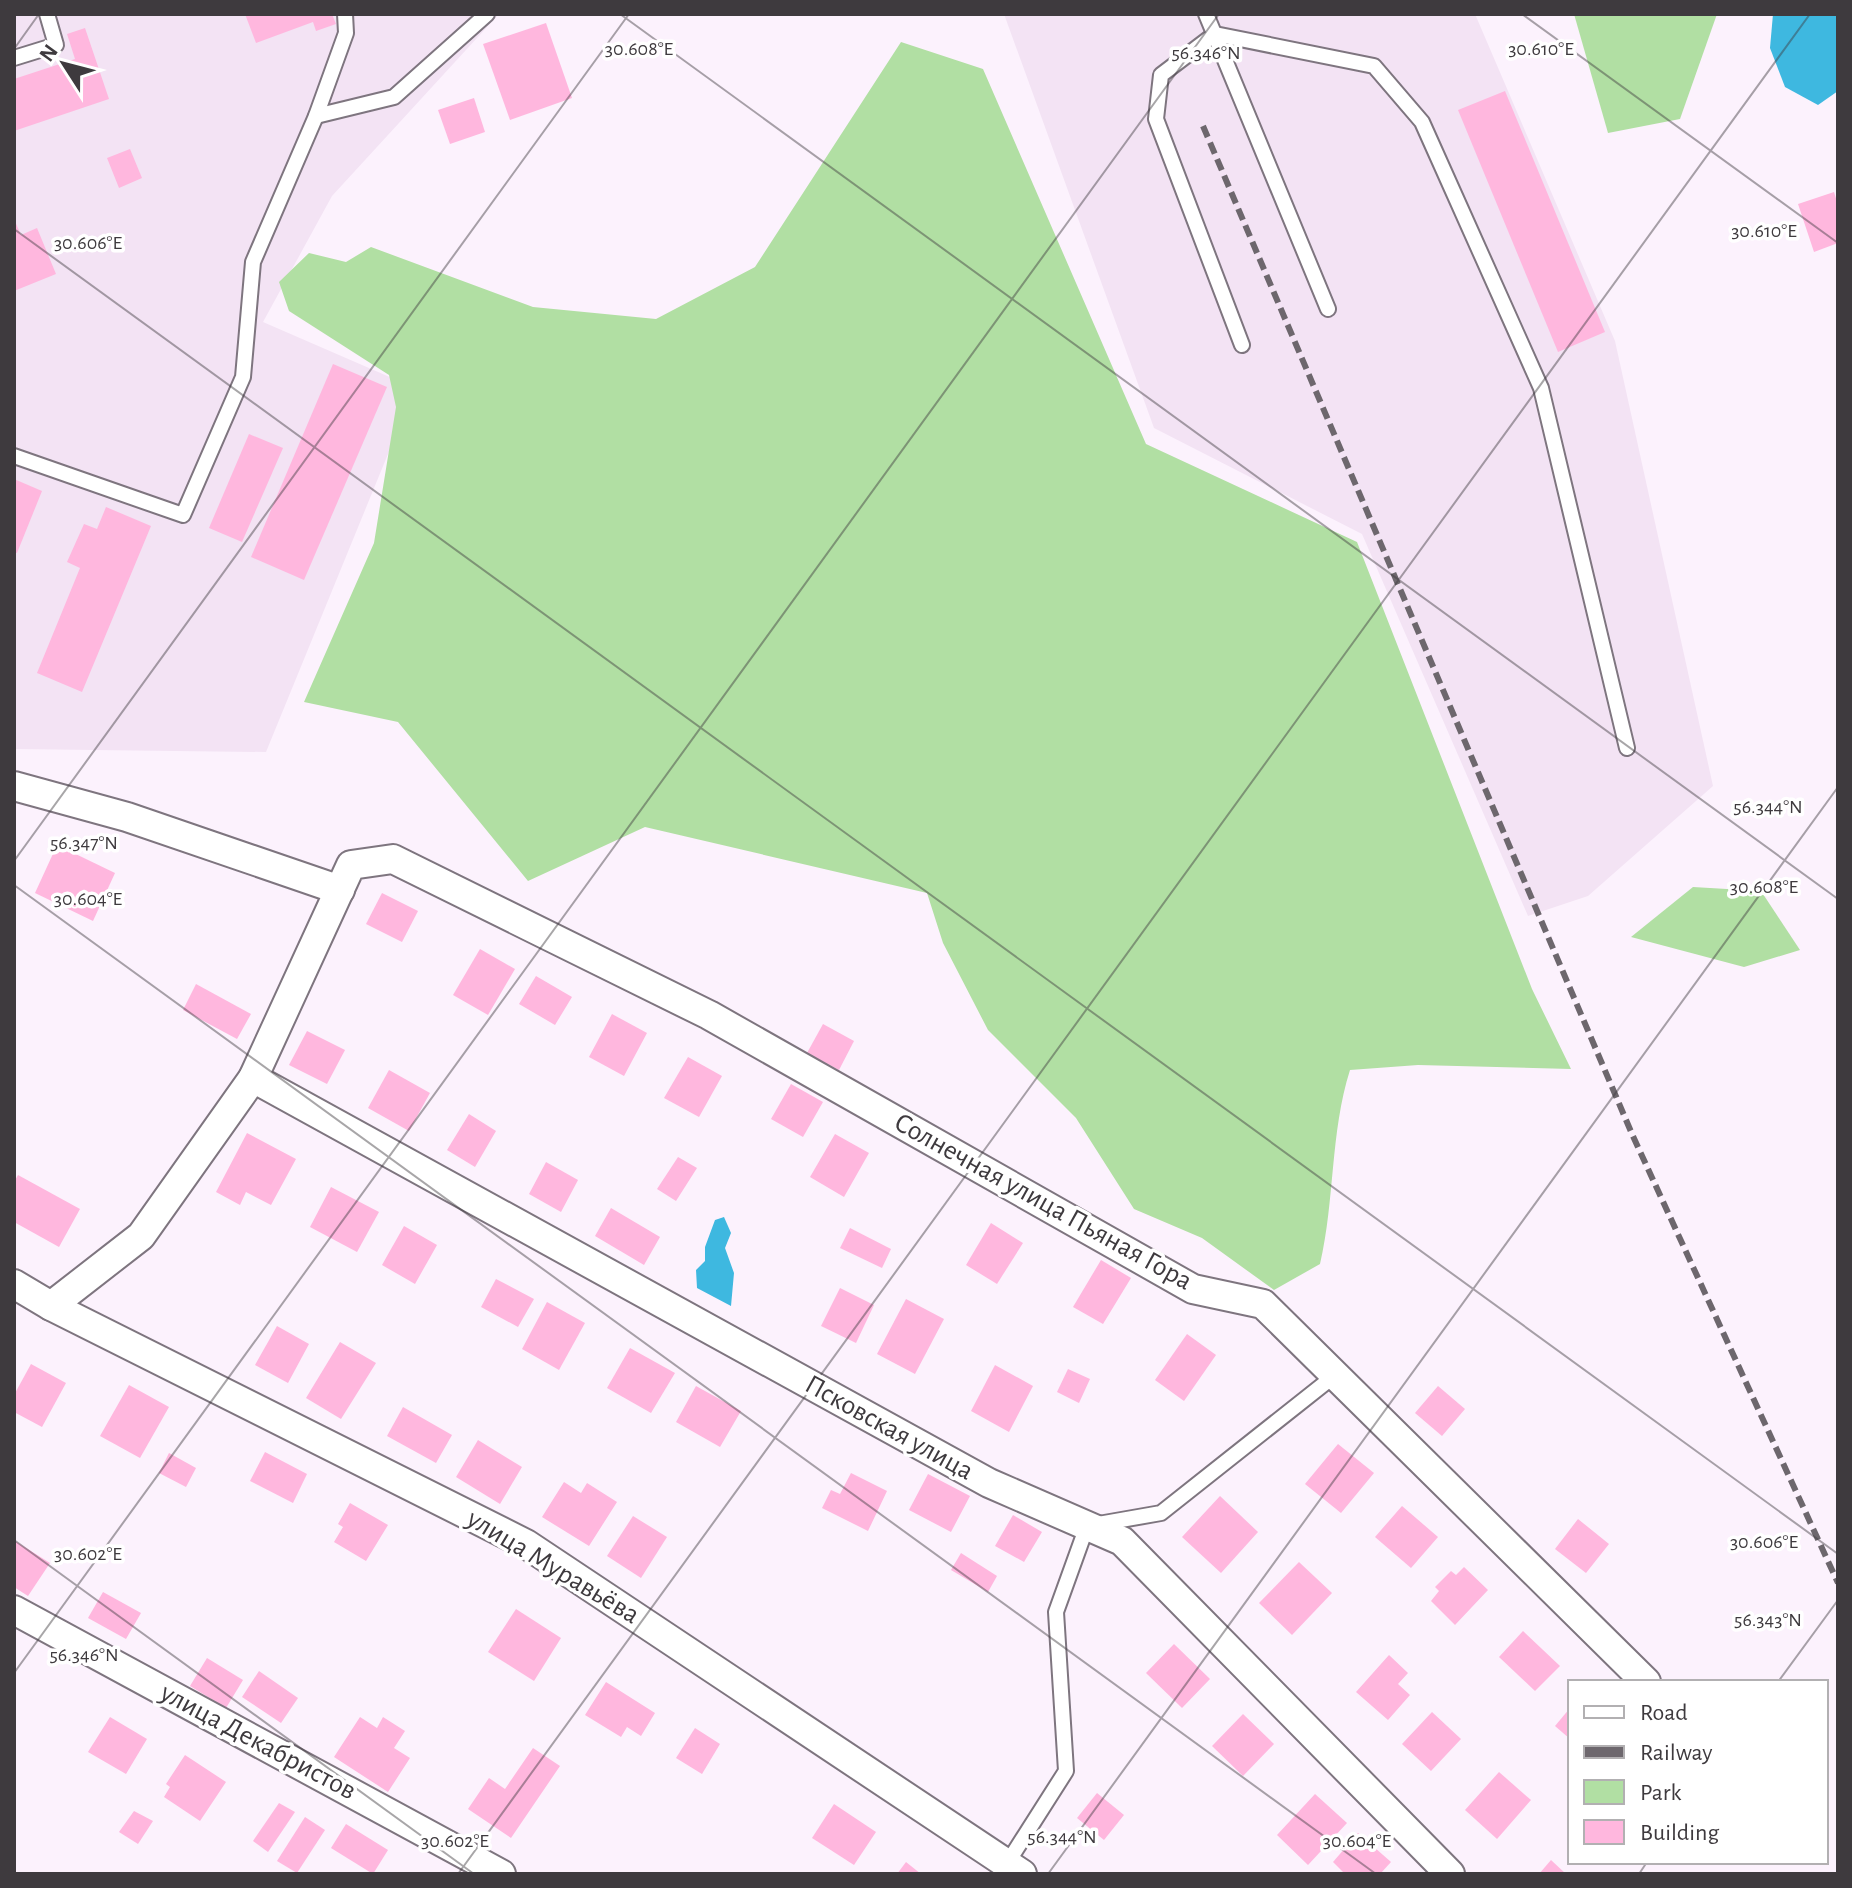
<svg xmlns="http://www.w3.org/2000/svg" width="1852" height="1888" viewBox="0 0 1852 1888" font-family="'Alegreya Sans',sans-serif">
	<rect width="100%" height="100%" fill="#fcf2fd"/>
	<!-- built -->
	<g fill="#f3e3f4">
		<polygon points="14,14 499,14 332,196 263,322 415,388 266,752 14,749"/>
		<polygon points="1004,14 1475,14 1615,341 1713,786 1588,896 1528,916 1362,534 1154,428"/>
	</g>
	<!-- green -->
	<g fill="#b1dfa3">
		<polygon points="1574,14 1717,14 1680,119 1608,133"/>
		<path d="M901,42l82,27 163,375 211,98 175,447 39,80 -153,-4 -68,5c-20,63 -15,130 -30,194l-46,26 -72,-52 -68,-29 -58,-91 -88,-88 -45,-87 -16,-50 -282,-66 -117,54 -130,-159 -94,-20 70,-159 22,-136 -7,-32 -100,-64 -10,-29 30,-29 37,9 25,-15 162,60 123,12 99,-52z"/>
		<polygon points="1693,887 1761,891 1800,950 1744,967 1631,937"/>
	</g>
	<!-- water -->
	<g fill="#3eb8e0">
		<polygon points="1773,14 1838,14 1838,91 1818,105 1785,87 1770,48"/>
		<polygon points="724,1217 731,1233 725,1248 734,1273 731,1306 697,1288 696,1270 705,1261 705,1247 715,1220"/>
	</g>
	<!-- building -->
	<g fill="#ffb7de">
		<polygon points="245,14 332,14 336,24 316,31 313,22 256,43"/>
		<polygon points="546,23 572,98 510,120 483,44"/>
		<polygon points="85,28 109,99 14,131 14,79 75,59 67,34"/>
		<polygon points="1505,91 1605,332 1558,352 1458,110"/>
		<polygon points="474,98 485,132 450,144 438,110"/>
		<polygon points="130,149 142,178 119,188 107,158"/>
		<polygon points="1834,192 1838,205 1838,243 1814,252 1798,204"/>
		<polygon points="14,219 21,235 37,228 56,274 14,291"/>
		<polygon points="333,364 387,387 304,580 251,557"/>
		<polygon points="249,434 283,448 242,542 209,528"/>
		<polygon points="14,479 42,491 17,553 14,552"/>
		<polygon points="106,507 151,526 82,692 37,673 80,568 67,562 84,524 97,529"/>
		<polygon points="57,845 115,873 93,921 35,893"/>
		<polygon points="382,893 418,911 402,942 366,924"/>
		<polygon points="480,949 515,969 488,1015 453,995"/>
		<polygon points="536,976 572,997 555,1025 519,1004"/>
		<polygon points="196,984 251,1014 237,1039 183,1010"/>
		<polygon points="612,1014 647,1033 624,1076 589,1057"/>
		<polygon points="823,1024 854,1041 839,1070 807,1053"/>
		<polygon points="307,1031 345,1050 327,1084 289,1065"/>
		<polygon points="688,1057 722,1076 699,1117 664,1098"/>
		<polygon points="389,1070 430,1093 409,1131 368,1108"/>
		<polygon points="791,1084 823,1102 803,1137 771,1119"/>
		<polygon points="469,1114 496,1131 475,1167 447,1150"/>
		<polygon points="247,1133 296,1159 271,1205 246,1192 240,1205 216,1192"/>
		<polygon points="835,1134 869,1153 844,1197 810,1177"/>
		<polygon points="678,1157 697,1168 676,1201 657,1189"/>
		<polygon points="546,1162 578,1180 561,1212 529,1194"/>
		<polygon points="18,1175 80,1209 59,1247 14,1222 14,1182"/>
		<polygon points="331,1187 379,1212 357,1252 310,1227"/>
		<polygon points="611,1208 660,1237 644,1265 595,1236"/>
		<polygon points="991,1223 1023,1243 997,1284 966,1265"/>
		<polygon points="404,1226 437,1245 415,1284 382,1265"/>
		<polygon points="850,1228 891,1249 882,1268 840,1248"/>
		<polygon points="1101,1260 1131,1278 1103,1324 1073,1307"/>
		<polygon points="496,1279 534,1299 518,1327 481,1307"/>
		<polygon points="840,1288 874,1305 856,1343 821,1326"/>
		<polygon points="906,1299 944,1319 915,1374 877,1354"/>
		<polygon points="547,1302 585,1323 559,1370 522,1349"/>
		<polygon points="277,1326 309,1344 288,1383 255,1365"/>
		<polygon points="1187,1334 1216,1355 1184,1401 1155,1380"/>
		<polygon points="340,1342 376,1363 341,1419 306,1398"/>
		<polygon points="630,1348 675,1373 651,1413 607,1388"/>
		<polygon points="31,1364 66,1383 42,1427 14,1412 14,1395"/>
		<polygon points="995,1365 1033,1386 1009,1432 971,1411"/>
		<polygon points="1068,1369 1090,1379 1079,1403 1057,1392"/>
		<polygon points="129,1385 169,1407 140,1458 100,1436"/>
		<polygon points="696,1386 741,1411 720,1447 676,1422"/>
		<polygon points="1438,1386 1465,1409 1442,1436 1415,1413"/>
		<polygon points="403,1407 452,1435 436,1463 387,1436"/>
		<polygon points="478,1440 522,1467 500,1504 456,1477"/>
		<polygon points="1338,1444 1374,1473 1341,1513 1305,1484"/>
		<polygon points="265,1452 307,1474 293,1503 250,1481"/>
		<polygon points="169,1453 196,1468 186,1487 159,1473"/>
		<polygon points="851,1473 887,1491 868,1531 822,1508 831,1490 840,1494"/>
		<polygon points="928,1474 970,1496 951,1532 909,1510"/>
		<polygon points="564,1482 581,1493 587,1483 617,1502 589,1546 542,1517"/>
		<polygon points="1220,1496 1258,1532 1221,1573 1182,1537"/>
		<polygon points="350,1503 388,1525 366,1561 334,1542 343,1527 338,1524"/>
		<polygon points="1402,1506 1438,1537 1411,1568 1375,1537"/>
		<polygon points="1013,1515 1042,1532 1024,1562 995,1546"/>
		<polygon points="633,1516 667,1537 641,1578 607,1556"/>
		<polygon points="1578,1519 1609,1544 1586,1573 1555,1549"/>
		<polygon points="15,1541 50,1563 28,1596 14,1587"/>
		<polygon points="961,1553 997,1576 988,1592 951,1570"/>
		<polygon points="1299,1562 1332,1593 1292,1635 1259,1603"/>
		<polygon points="1464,1567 1488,1590 1455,1625 1431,1601 1439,1591 1435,1587 1451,1571 1456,1575"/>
		<polygon points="103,1592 141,1613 126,1639 88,1618"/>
		<polygon points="516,1609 561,1638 534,1681 488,1652"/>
		<polygon points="1523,1631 1560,1666 1535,1691 1499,1657"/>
		<polygon points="1174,1644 1210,1679 1182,1708 1146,1673"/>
		<polygon points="1389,1655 1408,1673 1398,1684 1410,1695 1388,1720 1356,1692"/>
		<polygon points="207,1658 243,1680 226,1708 190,1686"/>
		<polygon points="259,1671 298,1698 281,1723 242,1697"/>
		<polygon points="606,1682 655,1713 641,1736 627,1727 621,1737 585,1715"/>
		<polygon points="1570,1708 1570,1739 1555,1726"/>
		<polygon points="1432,1712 1461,1739 1431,1771 1402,1744"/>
		<polygon points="1243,1714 1274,1744 1243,1776 1212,1746"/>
		<polygon points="110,1717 147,1739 126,1774 88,1752"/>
		<polygon points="360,1717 377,1728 383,1717 405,1731 394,1748 410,1758 388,1792 334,1757"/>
		<polygon points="695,1728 720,1744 702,1774 676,1758"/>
		<polygon points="533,1748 560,1766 511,1838 468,1809 489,1778 505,1789"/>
		<polygon points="185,1755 226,1782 200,1821 164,1797 170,1787 166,1784"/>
		<polygon points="1499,1772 1531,1800 1497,1839 1465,1810"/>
		<polygon points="1097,1793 1124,1815 1104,1840 1077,1818"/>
		<polygon points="1315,1794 1347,1823 1308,1865 1277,1835"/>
		<polygon points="279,1803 295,1812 268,1852 253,1841"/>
		<polygon points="834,1804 876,1832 854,1865 812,1838"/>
		<polygon points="134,1811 153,1821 138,1844 119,1832"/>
		<polygon points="305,1817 325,1830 297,1873 277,1861"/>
		<polygon points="346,1824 388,1850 373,1874 331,1848"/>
		<polygon points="1358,1833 1391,1862 1380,1874 1345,1874 1333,1862"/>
		<polygon points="1551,1860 1566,1874 1539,1874"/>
		<polygon points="906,1862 921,1874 897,1874"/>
	</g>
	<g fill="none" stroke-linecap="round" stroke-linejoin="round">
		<!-- service casing -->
		<g stroke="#7e757f" stroke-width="18">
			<g id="service">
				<polyline points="1206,14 1328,309"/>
				<polyline points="14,58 56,45 47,14"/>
				<polyline points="316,116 394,97 487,14"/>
				<polyline points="1242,345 1156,119 1161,75 1215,34 1374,66 1422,122 1541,388 1627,748"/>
				<polyline points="14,456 183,515 243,377 253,262 316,116 346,33 345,14"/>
				<polyline points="1008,1862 1066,1771 1056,1612 1087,1526 1161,1513 1334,1376"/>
			</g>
		</g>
		<!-- minor casing -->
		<g stroke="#7e757f" stroke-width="32">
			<g id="minor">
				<polyline points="14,786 127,817 340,890"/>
				<polyline points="253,1078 989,1483 1122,1541 1450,1874"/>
				<polyline points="14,1284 51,1306 526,1544 1022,1874"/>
				<polyline points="51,1306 141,1236 253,1078 351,865 393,859 709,1015 1193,1289 1263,1304 1646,1682"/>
				<polyline points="14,1610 501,1874"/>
			</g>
		</g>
		<!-- service -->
		<use href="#service" stroke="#fff" stroke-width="14"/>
		<!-- minor -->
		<use href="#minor" stroke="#fff" stroke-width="28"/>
		<!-- rail -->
		<polyline stroke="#6d676d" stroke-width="6" stroke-dasharray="12 6" stroke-linecap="butt" points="1203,126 1632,1134 1838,1583"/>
	</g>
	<!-- ticks -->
	<path fill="none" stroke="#3e3a3e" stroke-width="2" stroke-opacity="0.45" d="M620,14l1218,885M1522,14l316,229M14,49l25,-35M14,229l1824,1325M14,861l615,-847M14,885l1362,989M14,1540l460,334M14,1673l1205,-1659M1778,1682l60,-82M458,1874l1352,-1860M1048,1874l790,-1087M1639,1874l8,-12"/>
	<g text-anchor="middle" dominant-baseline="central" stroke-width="7" stroke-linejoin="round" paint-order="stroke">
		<!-- street labels -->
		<g font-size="28" fill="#3e3a3e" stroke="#fff">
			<text transform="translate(1043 1202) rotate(29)">Солнечная улица Пьяная Гора</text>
			<text transform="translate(889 1428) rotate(29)">Псковская улица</text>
			<text transform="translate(553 1567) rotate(31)">улица Муравьёва</text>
			<text transform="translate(258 1742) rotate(28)">улица Декабристов</text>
		</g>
	</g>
	<g font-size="20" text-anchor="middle" fill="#3e3a3e" stroke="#fff" stroke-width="7" stroke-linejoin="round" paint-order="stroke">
		<text x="1541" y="55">30.610°E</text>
		<text x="639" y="55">30.608°E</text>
		<text x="1206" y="59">56.346°N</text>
		<text x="1764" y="237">30.610°E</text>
		<text x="88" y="249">30.606°E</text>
		<text x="1768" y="813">56.344°N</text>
		<text x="84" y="849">56.347°N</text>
		<text x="1764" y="893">30.608°E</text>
		<text x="88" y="905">30.604°E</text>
		<text x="1764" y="1548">30.606°E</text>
		<text x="88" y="1560">30.602°E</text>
		<text x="1768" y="1626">56.343°N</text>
		<text x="84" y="1661">56.346°N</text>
		<text x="1062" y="1843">56.344°N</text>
		<text x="455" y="1847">30.602°E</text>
		<text x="1357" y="1847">30.604°E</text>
	</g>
	<!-- border -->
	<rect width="1852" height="1888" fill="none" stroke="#3e3a3e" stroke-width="32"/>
	<!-- legend -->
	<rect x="1568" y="1680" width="260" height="184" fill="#ffffff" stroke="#b2b0b2" stroke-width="2"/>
	<rect x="1584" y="1706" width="40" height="12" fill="#ffffff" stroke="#b2b0b2" stroke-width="2"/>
	<text x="1640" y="1720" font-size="24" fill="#3e3a3e">Road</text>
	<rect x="1584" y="1746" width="40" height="12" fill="#6d676d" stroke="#b2b0b2" stroke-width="2"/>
	<text x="1640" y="1760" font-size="24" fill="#3e3a3e">Railway</text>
	<rect x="1584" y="1780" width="40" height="24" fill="#b1dfa3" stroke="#b2b0b2" stroke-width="2"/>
	<text x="1640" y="1800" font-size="24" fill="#3e3a3e">Park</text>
	<rect x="1584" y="1820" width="40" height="24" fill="#ffb7de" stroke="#b2b0b2" stroke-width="2"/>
	<text x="1640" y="1840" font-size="24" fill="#3e3a3e">Building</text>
	<!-- north arrow -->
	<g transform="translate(64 64) rotate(306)" stroke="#ffffff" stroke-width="6" paint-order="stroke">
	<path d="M0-6L14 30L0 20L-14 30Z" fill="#3e3a3e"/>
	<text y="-12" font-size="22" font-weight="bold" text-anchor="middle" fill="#3e3a3e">N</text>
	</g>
</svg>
